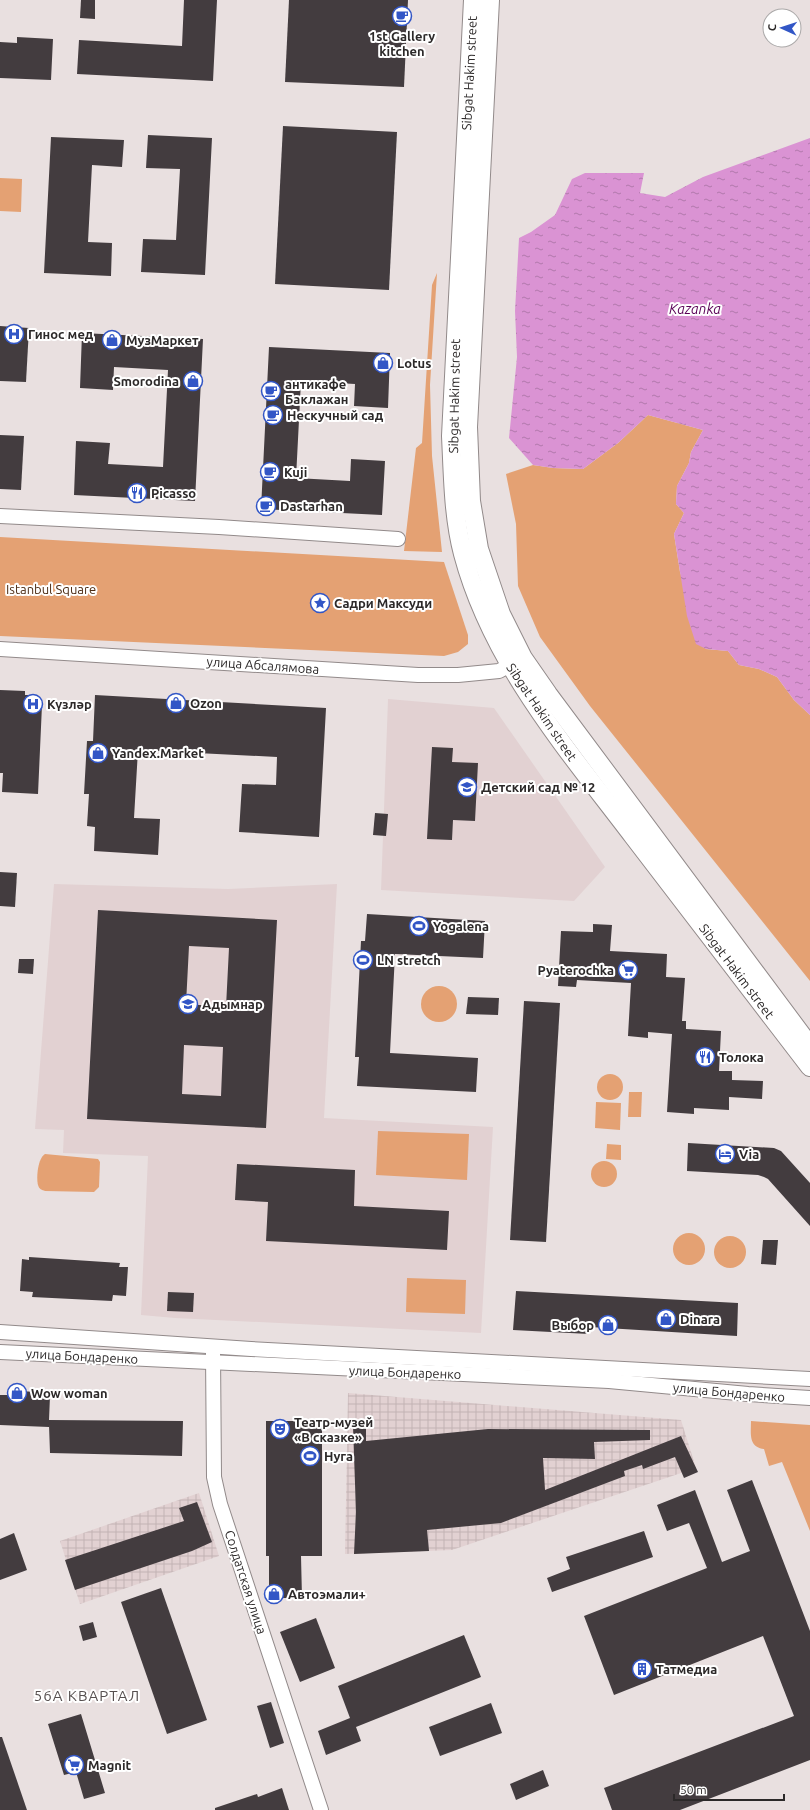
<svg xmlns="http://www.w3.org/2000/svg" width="810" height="1810" viewBox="0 0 810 1810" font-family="Ubuntu,sans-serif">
	<defs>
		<pattern id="industrial-grid" width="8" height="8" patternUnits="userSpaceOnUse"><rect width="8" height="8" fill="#e2d1d2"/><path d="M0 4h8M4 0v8" fill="none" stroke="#c2b3b4"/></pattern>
		<pattern id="water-ripples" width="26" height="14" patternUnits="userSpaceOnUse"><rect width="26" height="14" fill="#da93d3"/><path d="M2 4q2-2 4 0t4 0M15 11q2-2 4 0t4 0" fill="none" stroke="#b178ab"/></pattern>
	</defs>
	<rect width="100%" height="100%" fill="#e9e0e0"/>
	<!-- built -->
	<g fill="#e2d1d2">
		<polygon points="388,699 494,708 605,867 574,901 381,890"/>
		<polygon points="54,884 228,889 337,884 324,1118 493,1127 481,1333 175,1318 141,1315 148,1156 63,1153 64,1130 35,1129"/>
	</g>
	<!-- industrial -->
	<g fill="url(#industrial-grid)">
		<polygon points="348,1393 681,1420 696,1468 452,1550 345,1554"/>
		<polygon points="199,1493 219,1556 80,1604 60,1541"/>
	</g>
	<!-- green -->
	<g fill="#e4a173">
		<polygon points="0,178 22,179 21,212 0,211"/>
		<polygon points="437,273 430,385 432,456 442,552 404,551 416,448 422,443 432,285"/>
		<polygon points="648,415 703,430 691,452 689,463 677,486 676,504 684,513 674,534 680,572 706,649 728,651 739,665 759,669 777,677 794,700 810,715 810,981 590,706 540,637 518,586 516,524 506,474 533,465 553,468 583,469 618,443"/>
		<polygon points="0,537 444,562 468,635 468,644 458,652 444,656 0,636"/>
		<circle cx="439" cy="1004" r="18"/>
		<circle cx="610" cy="1087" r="13"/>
		<polygon points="629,1092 642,1092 641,1117 628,1117"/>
		<polygon points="596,1102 621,1103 620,1130 595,1128"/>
		<polygon points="378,1131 469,1134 467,1180 376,1175"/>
		<polygon points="607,1144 621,1145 621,1160 606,1159"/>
		<path d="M45,1154l53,5 2,3 -1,25 -5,5 -49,-1c-3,-1 -6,-2 -7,-6 -2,-8 0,-27 7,-31z"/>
		<circle cx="604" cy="1174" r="13"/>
		<circle cx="689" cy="1249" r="16"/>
		<circle cx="730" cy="1252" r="16"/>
		<polygon points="407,1278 466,1280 465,1314 406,1312"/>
		<path d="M751,1421l59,4v106l-28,-69 -13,4 -5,-17c-16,-2 -13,-16 -13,-28z"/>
	</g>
	<!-- water -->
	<polygon fill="url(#water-ripples)" points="810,138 810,715 794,700 777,677 759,669 739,665 728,651 706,649 696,644 687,616 674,534 684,513 676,504 677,486 689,463 691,452 703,430 648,415 618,443 583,469 553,468 533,465 509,438 517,357 515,311 519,238 531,232 555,215 572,179 585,173 644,173 640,193 665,197 703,177"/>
	<!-- building -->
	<g fill="#433c3f" fill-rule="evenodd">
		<polygon points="81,0 95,0 95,19 80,18"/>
		<polygon points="184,0 217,0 213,81 77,74 79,40 182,46"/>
		<polygon points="289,0 408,0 404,87 285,82"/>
		<polygon points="17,37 53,39 51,80 0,78 0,42 17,43"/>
		<polygon points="283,126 397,132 389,290 275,284"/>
		<polygon points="148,135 212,138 205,275 141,272 143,239 176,240 180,169 146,168"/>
		<polygon points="51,137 124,140 122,167 92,165 88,242 112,243 111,276 44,273"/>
		<polygon points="0,326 29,328 26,382 0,381"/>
		<polygon points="82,333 203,339 195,501 74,495 76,441 110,443 108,464 163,467 168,370 114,367 113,390 80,388"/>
		<polygon points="269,347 390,353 388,408 354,406 355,384 301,381 296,478 350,481 351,459 385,461 382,515 261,509"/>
		<polygon points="0,435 24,436 21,490 0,489"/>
		<polygon points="0,690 25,691 25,695 38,695 38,705 42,705 38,794 2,792 3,773 0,773"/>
		<polygon points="95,695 326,708 319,837 239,832 242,784 276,785 277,757 138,750 134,818 160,819 158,855 94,851 95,827 87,826 89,794 84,794 87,741 93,741"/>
		<polygon points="432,747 453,748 452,762 478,763 475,821 453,820 452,840 427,839"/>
		<polygon points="375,813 388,814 386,836 373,835"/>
		<polygon points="0,872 17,873 15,907 0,906"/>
		<path d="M98,910l179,10 -11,208 -179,-9zM189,946l40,2 -3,59 -40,-3zM184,1045l39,2 -2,49 -39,-2z"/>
		<polygon points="367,914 485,921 483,958 395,954 391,1033 390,1053 478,1058 476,1092 357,1086 359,1057 355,1057 361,941 365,941"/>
		<polygon points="593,924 612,925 610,951 667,954 666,977 685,978 682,1021 686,1021 686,1029 721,1031 719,1071 732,1071 732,1080 763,1081 762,1099 729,1097 729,1110 694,1108 694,1114 667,1112 672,1034 648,1032 648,1038 628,1036 631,983 577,980 576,987 558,986 561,931 593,932"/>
		<polygon points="19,959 34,959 33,974 18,973"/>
		<polygon points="468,997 499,998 498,1015 466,1014"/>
		<polygon points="524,1001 560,1003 546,1242 510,1240"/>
		<polygon points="688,1143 774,1148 781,1151 810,1183 810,1226 768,1179 764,1177 758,1175 687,1171"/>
		<polygon points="237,1164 355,1170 354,1206 449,1211 447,1250 266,1241 268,1202 235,1200"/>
		<polygon points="763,1240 778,1240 776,1265 761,1264"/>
		<polygon points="29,1257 120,1263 119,1267 128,1267 126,1296 113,1295 112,1301 32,1297 33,1292 20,1291 22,1259 29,1260"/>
		<polygon points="516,1291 738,1303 737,1336 590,1327 589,1334 513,1330"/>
		<polygon points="168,1292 194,1293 193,1312 167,1311"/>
		<polygon points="13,1391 43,1392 43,1396 50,1396 49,1420 183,1421 182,1456 50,1453 49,1425 49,1427 0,1425 0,1395 13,1395"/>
		<polygon points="266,1421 322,1421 322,1556 301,1556 302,1598 269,1598 269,1556 266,1556"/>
		<polygon points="353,1426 366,1426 366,1441 488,1429 650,1430 650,1440 594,1442 595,1459 543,1458 545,1490 681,1436 698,1472 684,1478 675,1457 643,1469 642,1465 624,1471 625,1476 501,1523 427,1530 429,1551 354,1554 356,1512"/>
		<polygon points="752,1480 810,1631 810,1760 680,1810 612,1810 604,1788 794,1716 763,1636 614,1695 584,1616 707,1568 689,1523 667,1531 657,1505 695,1490 722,1562 750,1551 727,1490"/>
		<polygon points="197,1502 212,1542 192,1551 75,1590 65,1560 184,1521 179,1508"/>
		<polygon points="644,1531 653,1557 552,1592 547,1578 570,1569 566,1557"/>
		<polygon points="14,1533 27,1570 0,1580 0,1539"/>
		<polygon points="161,1588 207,1720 167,1734 121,1602"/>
		<polygon points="316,1618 335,1668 300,1682 280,1632"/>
		<polygon points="93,1622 97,1637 83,1641 79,1626"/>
		<polygon points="464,1635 481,1677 356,1727 361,1741 326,1755 318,1731 350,1718 338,1686"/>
		<polygon points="271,1702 284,1743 270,1748 257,1706"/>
		<polygon points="491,1703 502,1733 440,1756 429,1727"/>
		<polygon points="81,1714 105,1793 84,1799 76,1772 64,1775 48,1724"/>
		<polygon points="0,1737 2,1737 27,1810 0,1810"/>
		<polygon points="543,1770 549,1786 516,1800 510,1784"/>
		<polygon points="282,1788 289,1810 215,1810 215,1808 257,1794 258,1797"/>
	</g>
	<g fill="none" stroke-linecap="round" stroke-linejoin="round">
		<!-- minor casing -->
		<g stroke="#928a8a" stroke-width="16">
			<g id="minor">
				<polyline points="0,516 219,527 398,539"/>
				<polyline points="0,649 418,675 458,675 499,671 518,661"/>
				<polyline points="0,1332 251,1349 810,1379"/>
				<polyline points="0,1352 609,1381 748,1394 810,1398"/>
				<polyline points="213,1353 214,1477 220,1504 321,1810"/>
			</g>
		</g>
		<!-- major casing -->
		<g stroke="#928a8a" stroke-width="20">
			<g id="major">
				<path d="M473,0l-22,436c2,39 2,80 12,118 29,109 104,195 170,282 59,77 118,154 177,231"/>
				<polyline points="490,0 468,427 471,501 479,549 501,614 523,658 548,694 810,1046"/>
			</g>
		</g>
		<!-- minor -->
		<use href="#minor" stroke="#fff" stroke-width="14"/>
		<!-- major -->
		<use href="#major" stroke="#fff" stroke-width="18"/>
	</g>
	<!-- icons -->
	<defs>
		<g id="cafe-ring" transform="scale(1)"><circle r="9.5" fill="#fff" stroke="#3256c6" stroke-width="1.5"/><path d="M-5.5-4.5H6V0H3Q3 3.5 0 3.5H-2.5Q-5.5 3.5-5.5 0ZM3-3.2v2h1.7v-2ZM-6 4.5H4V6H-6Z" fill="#3256c6"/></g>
		<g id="hospital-ring" transform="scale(1)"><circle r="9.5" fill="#fff" stroke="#3256c6" stroke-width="1.5"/><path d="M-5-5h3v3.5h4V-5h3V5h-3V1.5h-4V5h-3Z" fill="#3256c6"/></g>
		<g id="shop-ring" transform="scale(1)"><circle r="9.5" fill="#fff" stroke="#3256c6" stroke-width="1.5"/><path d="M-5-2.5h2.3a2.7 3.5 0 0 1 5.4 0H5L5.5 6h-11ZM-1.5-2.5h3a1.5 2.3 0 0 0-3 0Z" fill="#3256c6"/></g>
		<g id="restaurant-ring" transform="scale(1)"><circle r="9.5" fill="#fff" stroke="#3256c6" stroke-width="1.5"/><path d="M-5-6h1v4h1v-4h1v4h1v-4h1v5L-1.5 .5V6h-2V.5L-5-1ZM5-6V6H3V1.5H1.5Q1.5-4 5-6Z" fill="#3256c6"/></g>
		<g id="sight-ring" transform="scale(1)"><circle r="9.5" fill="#fff" stroke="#3256c6" stroke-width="1.5"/><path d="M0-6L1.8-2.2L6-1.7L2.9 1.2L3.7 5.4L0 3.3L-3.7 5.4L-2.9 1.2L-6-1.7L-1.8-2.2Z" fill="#3256c6"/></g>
		<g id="school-ring" transform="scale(1)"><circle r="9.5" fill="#fff" stroke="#3256c6" stroke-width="1.5"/><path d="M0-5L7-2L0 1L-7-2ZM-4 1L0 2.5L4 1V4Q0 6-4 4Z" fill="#3256c6"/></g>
		<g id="stadium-ring" transform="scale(1)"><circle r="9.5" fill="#fff" stroke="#3256c6" stroke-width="1.5"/><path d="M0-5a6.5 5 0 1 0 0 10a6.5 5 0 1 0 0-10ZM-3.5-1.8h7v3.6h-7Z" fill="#3256c6"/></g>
		<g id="supermarket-ring" transform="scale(1)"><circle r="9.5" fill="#fff" stroke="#3256c6" stroke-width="1.5"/><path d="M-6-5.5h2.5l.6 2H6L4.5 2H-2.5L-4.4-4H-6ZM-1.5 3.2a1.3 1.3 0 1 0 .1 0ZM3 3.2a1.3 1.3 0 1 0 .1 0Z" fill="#3256c6"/></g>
		<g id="hotel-ring" transform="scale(1)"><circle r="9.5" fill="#fff" stroke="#3256c6" stroke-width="1.5"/><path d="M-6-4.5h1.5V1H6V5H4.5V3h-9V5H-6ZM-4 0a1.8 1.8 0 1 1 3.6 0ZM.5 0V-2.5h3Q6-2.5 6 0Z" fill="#3256c6"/></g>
		<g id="theatre-ring" transform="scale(1)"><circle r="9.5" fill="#fff" stroke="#3256c6" stroke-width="1.5"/><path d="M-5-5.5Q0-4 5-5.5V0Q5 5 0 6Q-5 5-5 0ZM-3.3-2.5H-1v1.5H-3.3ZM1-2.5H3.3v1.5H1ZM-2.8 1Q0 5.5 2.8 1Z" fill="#3256c6"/></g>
		<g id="building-ring" transform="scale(1)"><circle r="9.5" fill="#fff" stroke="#3256c6" stroke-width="1.5"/><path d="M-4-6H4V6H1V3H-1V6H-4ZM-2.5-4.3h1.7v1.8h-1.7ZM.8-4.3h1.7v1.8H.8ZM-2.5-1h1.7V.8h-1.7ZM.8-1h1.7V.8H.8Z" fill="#3256c6"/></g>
	</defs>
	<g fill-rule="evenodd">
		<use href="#cafe-ring" x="402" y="16"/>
		<use href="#hospital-ring" x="14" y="334"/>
		<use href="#shop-ring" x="112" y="340"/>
		<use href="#shop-ring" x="383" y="363"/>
		<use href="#shop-ring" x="193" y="381"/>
		<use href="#cafe-ring" x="271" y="391"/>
		<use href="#cafe-ring" x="273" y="415"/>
		<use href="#cafe-ring" x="270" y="472"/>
		<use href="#restaurant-ring" x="137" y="493"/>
		<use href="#cafe-ring" x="266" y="506"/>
		<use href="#sight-ring" x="320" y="603"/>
		<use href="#shop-ring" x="176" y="703"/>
		<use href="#hospital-ring" x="33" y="704"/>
		<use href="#shop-ring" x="98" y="753"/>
		<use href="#school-ring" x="467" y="787"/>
		<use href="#stadium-ring" x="419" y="926"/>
		<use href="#stadium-ring" x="363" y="960"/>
		<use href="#supermarket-ring" x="628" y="970"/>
		<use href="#school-ring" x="188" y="1004"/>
		<use href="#restaurant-ring" x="705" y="1057"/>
		<use href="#hotel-ring" x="725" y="1154"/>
		<use href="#shop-ring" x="666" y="1319"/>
		<use href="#shop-ring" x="608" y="1325"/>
		<use href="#shop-ring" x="17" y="1393"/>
		<use href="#theatre-ring" x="280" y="1429"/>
		<use href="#stadium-ring" x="310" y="1456"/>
		<use href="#shop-ring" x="274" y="1594"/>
		<use href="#building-ring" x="642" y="1669"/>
		<use href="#supermarket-ring" x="74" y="1765"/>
	</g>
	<g text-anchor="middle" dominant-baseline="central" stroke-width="4" stroke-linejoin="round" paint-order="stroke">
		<!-- poi labels -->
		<g font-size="13" font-weight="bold" fill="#2c2929" stroke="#fff" text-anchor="start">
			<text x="402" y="36" text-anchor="middle">1st Gallery<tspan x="402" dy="15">kitchen</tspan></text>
			<text x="28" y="334">Гинос мед</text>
			<text x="126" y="340">МузМаркет</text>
			<text x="397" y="363">Lotus</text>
			<text x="179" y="381" text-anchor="end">Smorodina</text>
			<text x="285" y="384">антикафе<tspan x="285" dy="15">Баклажан</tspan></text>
			<text x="287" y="415">Нескучный сад</text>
			<text x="284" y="472">Kuji</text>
			<text x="151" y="493">Picasso</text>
			<text x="280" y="506">Dastarhan</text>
			<text x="334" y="603">Садри Максуди</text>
			<text x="190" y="703">Ozon</text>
			<text x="47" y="704">Күзләр</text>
			<text x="112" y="753">Yandex.Market</text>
			<text x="481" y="787">Детский сад № 12</text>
			<text x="433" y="926">Yogalena</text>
			<text x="377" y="960">LN stretch</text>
			<text x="614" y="970" text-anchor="end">Pyaterochka</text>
			<text x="202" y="1004">Адымнар</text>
			<text x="719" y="1057">Толока</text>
			<text x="739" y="1154">Via</text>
			<text x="680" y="1319">Dinara</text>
			<text x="594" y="1325" text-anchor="end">Выбор</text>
			<text x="31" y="1393">Wow woman</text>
			<text x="294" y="1422">Театр-музей<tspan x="294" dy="15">«В сказке»</tspan></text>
			<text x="324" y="1456">Нуга</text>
			<text x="288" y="1594">Автоэмали+</text>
			<text x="656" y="1669">Татмедиа</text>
			<text x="88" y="1765">Magnit</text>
		</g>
		<!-- street labels -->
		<g font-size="13" fill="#2c2929" stroke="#fff">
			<text transform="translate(469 73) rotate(-87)">Sibgat Hakim street</text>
			<text transform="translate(454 396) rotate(-89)">Sibgat Hakim street</text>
			<text transform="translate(263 665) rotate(4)">улица Абсалямова</text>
			<text transform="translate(542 712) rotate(56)">Sibgat Hakim street</text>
			<text transform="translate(737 971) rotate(53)">Sibgat Hakim street</text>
			<text transform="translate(82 1356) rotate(3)">улица Бондаренко</text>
			<text transform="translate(405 1372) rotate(2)">улица Бондаренко</text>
			<text transform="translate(729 1392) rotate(5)">улица Бондаренко</text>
			<text transform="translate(246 1582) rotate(72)">Солдатская улица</text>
		</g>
		<!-- park labels -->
		<g font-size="13" fill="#4c2c14" stroke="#fff">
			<text x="51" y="589">Istanbul Square</text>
		</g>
		<!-- water labels -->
		<g font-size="14" font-style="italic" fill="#590056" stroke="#fff">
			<text x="695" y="309">Kazanka</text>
		</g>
		<!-- quarter labels -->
		<g font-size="15" letter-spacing="1" fill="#564f4f" stroke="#fff">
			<text x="87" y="1695">56А КВАРТАЛ</text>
		</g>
	</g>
	<!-- north arrow -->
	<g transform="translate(782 28) rotate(273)"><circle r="19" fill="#ffffff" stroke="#aba9a9"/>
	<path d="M0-3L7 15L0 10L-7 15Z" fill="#3256c6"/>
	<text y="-6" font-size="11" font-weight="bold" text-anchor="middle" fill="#2c2929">С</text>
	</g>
	<!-- scale -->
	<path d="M674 1794v6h110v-6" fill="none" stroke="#2c2929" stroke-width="2"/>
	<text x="680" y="1794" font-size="12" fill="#2c2929" stroke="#ffffff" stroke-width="3" paint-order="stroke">50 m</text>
</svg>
